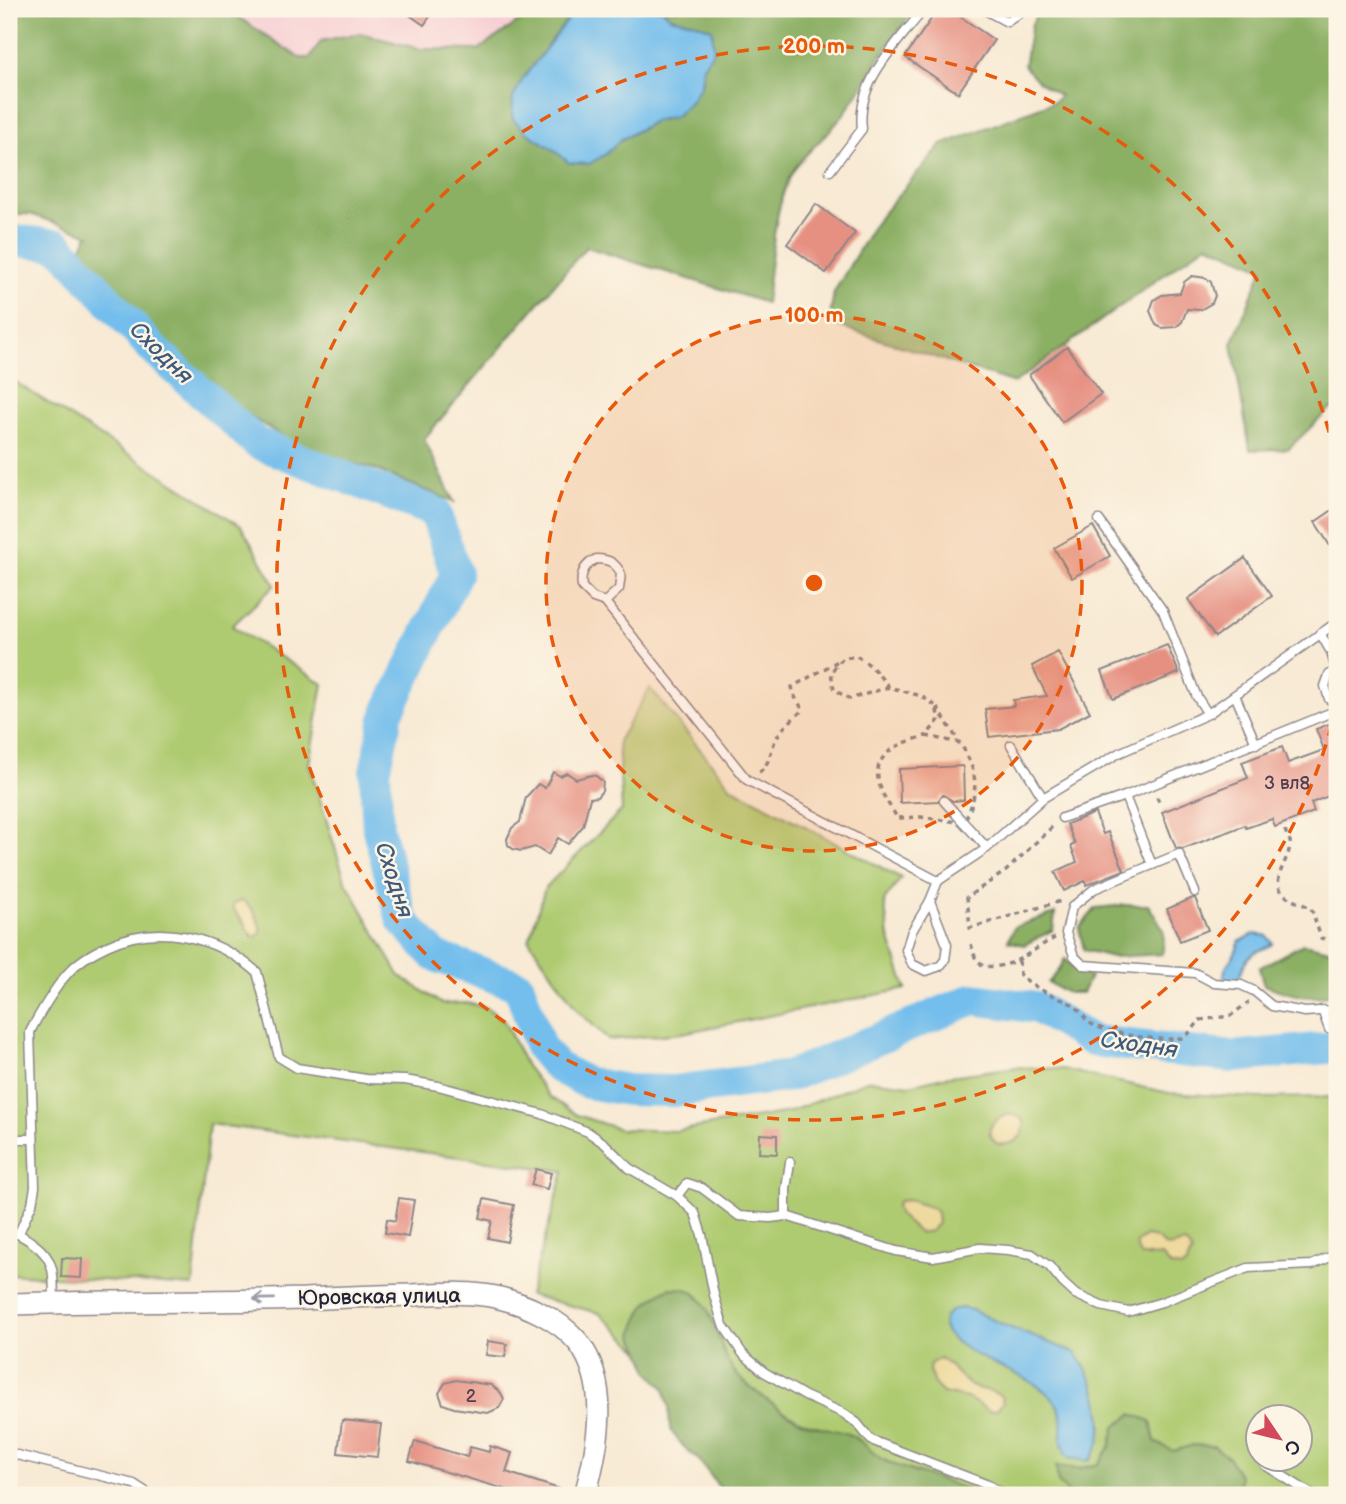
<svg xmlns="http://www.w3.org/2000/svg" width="1346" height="1504" viewBox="0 0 1346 1504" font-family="'Balsamiq Sans',sans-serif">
	<rect width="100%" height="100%" fill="#fcf5e5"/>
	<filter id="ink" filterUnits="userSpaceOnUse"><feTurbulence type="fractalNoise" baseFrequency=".0143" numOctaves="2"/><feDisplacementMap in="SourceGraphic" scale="14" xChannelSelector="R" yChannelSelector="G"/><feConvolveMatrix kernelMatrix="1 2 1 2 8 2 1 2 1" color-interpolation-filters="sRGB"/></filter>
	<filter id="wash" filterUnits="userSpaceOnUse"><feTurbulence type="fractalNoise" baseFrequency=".00686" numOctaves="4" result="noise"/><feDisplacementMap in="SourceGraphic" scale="28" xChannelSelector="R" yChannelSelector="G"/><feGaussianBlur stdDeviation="1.57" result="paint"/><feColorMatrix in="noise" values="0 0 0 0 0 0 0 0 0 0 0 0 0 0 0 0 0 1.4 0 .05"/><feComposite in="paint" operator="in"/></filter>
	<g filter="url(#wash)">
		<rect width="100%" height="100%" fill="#f8ead4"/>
		<!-- built -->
		<polygon fill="#f7cfd4" points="195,9 557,9 495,86 384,79 271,51"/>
		<!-- green -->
		<g fill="#afcb71" stroke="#687656" stroke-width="2" fill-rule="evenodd">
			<path d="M9,378l232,148 34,59 -43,41 91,58 -14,80 36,116 54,95 43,29 25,-1 20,5 17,13 22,45 24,31 27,18 42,14 57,2 113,-19 80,-32 41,5 33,-8 73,-10 45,2 108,24 90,5 78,-1v398h-541l-197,-182 -70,-18 35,-124 -355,-47 -16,162 -184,-12zM1258,1416h42v42h-42z"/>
			<polygon points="650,688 731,787 901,878 884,901 889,937 906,989 682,1033 609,1040 578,1011 529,940 545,888 622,810 618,741"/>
		</g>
		<!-- forest -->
		<g fill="#8baf63" stroke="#56684f" stroke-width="2">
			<path d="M9,9h217l74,49h10l11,-17 39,-8 60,16 58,1 59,-41h39l-29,37 -21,86 28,18 15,12 37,-8 14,-14 35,-19 21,-5 25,-30 2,-20 11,-16 -21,-28 -23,-5 -8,-8h255c-31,32 -48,71 -74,106 -16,23 -43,39 -55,66 -15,33 -17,86 -22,122l-180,-56 -162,192 30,63 -80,-33 -65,-16 -69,-43 -75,-63 -87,-92 9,-19 3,-1 -60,-21 -21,1z"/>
			<polygon points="1039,9 1337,9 1337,408 1330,409 1288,449 1250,450 1232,344 1263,268 1207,244 1014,383 829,323 834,292 875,223 941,145 1054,102 1060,96 1039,82 1024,66 1031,26"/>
			<polygon points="1125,905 1148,905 1164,930 1163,954 1112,957 1084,950 1079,928 1096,908"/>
			<polygon points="1055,913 1053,930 1024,945 1008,941 1014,927"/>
			<path d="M1303,944l27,6 7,-1v42c-23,13 -50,2 -73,-6l-5,-17z"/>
			<polygon points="1065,959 1078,972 1090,977 1082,993 1068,993 1048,983 1057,973"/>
			<path d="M670,1288c6,0 15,0 21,3 26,14 26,65 49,87 16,15 46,37 66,45 14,5 29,6 42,11 14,5 22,18 34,25 30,16 65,19 95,36h-252l-27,-36 -15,-13 -13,-16 -1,-23 -5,-19 -14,-15 -17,-39c8,-25 13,-34 37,-46z"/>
			<polygon points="1132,1414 1151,1421 1155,1442 1173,1451 1193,1445 1214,1446 1229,1458 1240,1477 1238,1495 1070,1495 1058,1482 1056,1466 1078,1469 1098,1464 1110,1447 1115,1427"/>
		</g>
		<!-- sand -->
		<g fill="#eeda9e" stroke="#887e6c" stroke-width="2">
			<path d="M242,900c10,6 20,22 18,34l-4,4c-9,-5 -7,-7 -11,-14 -5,-9 -11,-9 -13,-20z"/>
			<path d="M1006,1115c8,-1 12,0 18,6 2,17 -11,25 -27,23l-7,-8c-2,-12 6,-17 16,-21z"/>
			<polygon points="908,1200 933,1208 937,1213 938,1223 931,1231 919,1233 899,1215 896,1206 899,1201"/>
			<polygon points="1146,1236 1156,1238 1167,1247 1185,1243 1192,1252 1186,1265 1181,1268 1171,1266 1162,1256 1141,1256 1137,1249 1137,1242"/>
			<path d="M940,1358c12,8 19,19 30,27 11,6 19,3 31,11l2,6 -6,8 -7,1 -23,-13 -24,-5 -9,-9 -5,-14 1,-6z"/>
		</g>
		<!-- water -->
		<g fill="#73beec" stroke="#4a7094" stroke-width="2">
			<polygon points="576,9 662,9 670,17 693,22 712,29 714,50 703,66 701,85 690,102 676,116 655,121 620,140 606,154 589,164 569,163 554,150 526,132 512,118 513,98 522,80"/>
			<path d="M1254,934l13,2 6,7c-7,7 -18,6 -25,15 -7,9 -5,17 -14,25l-9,-1c-5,-18 11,-21 14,-40z"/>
			<path d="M961,1308l11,2 34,16 70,27c20,29 39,77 13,108l-21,-3c-13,-19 0,-38 -12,-55 -9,-12 -21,-19 -34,-26 -16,-9 -86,-34 -78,-58 3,-8 10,-10 17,-11z"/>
		</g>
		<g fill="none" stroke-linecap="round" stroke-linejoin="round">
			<!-- river -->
			<polyline stroke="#73beec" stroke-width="32" points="9,240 58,245 151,347 257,443 435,512 456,574 387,714 375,772 378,829 402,920 435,956 519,986 540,1047 557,1067 587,1083 628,1090 674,1091 790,1076 973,999 1038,1008 1093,1041 1233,1057 1337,1047"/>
		</g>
		<g id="blocks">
			<!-- building -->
			<g fill="#e69082">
				<polygon points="401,9 435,9 424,25"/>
				<polygon points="938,9 949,9 994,40 958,93 905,57"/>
				<polygon points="816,204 855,233 826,273 787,244"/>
				<polygon points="1192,276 1206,278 1211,282 1215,296 1212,303 1200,310 1187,309 1182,322 1176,327 1162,328 1156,325 1150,311 1154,300 1162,295 1180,293 1184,282"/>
				<polygon points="1067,347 1101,394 1062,422 1029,375"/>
				<polygon points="1337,507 1337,557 1315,522"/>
				<polygon points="1093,526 1110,556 1072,578 1054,548"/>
				<polygon points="1245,558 1272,596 1215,637 1188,599"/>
				<polygon points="1167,645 1179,673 1113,699 1102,671"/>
				<polygon points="1058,652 1090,712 1058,729 989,737 985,709 1014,706 1013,700 1047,696 1032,666"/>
				<polygon points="1337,721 1337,788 1330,791 1331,795 1311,803 1314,812 1275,827 1272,819 1246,828 1245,825 1183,849 1176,848 1162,812 1248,778 1242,762 1282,747 1288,763 1324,750 1316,729"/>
				<polygon points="963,766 964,800 953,801 943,795 938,801 900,803 899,769"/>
				<polygon points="553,772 560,776 567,773 576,779 592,775 596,776 603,782 602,791 597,797 590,798 583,826 568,844 558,838 548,855 535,847 521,851 513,849 508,845 507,839 512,828 520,822 526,797 538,784 545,788"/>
				<polygon points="1095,813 1103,834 1108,832 1124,870 1086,885 1085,881 1064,891 1055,872 1077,862 1071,846 1075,844 1067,824"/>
				<polygon points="1193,898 1195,898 1208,930 1180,941 1167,909"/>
				<polygon points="760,1134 777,1135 777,1154 759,1153"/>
				<polygon points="536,1169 551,1173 547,1189 531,1185"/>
				<polygon points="399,1198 414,1200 408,1237 385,1233 387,1219 395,1221"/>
				<polygon points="484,1199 514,1205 507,1242 488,1238 492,1221 480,1218"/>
				<polygon points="62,1258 82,1259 81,1278 61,1277"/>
				<polygon points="488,1341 507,1344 505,1357 486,1355"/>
				<polygon points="456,1380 491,1385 501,1393 504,1399 499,1408 488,1413 454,1408 443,1404 439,1393 445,1383"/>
				<polygon points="342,1420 381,1424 377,1457 338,1453"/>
				<polygon points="415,1441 467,1457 470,1447 489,1452 490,1446 512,1453 506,1472 569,1492 569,1495 525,1495 409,1461"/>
			</g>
		</g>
	</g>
	<g filter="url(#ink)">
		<use href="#blocks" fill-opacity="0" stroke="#8d8688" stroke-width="2"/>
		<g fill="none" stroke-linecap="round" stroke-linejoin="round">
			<!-- lane casing -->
			<g stroke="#8d8688" stroke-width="11">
				<g id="lane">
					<polyline points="983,9 1007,22 1025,9"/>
					<path d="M830,171l32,-42c-6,-48 35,-85 62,-120"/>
					<polyline points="1099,520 1163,611 1197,697 1208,714"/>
					<path d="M596,559c13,0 20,4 25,15l-2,15 -14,13 -12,-4 -11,-11c-2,-13 2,-22 14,-28z"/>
					<polyline points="605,602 747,780 938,881 987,848 1043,798 1119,753 1208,714 1337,622"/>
					<polyline points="1320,633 1331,652 1336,670"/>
					<polyline points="1337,670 1329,675 1325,686 1329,699 1337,704"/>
					<polyline points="1235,695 1256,744"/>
					<polyline points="1011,745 1043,798"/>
					<polyline points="1125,796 1152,865 1094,889 1072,907 1066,933 1074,956 1083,965 1195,973 1214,983 1241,985 1254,991 1272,1006 1305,1012 1334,1010"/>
					<polyline points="944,801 987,848"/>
					<polyline points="1062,818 1125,796 1337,710"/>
					<polyline points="1152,865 1179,854 1195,892"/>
					<polygon points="930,901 947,945 945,960 940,966 926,971 912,964 906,950 912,931"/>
					<polyline points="930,901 938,881"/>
					<polyline points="1322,1010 1329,1029"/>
					<polyline points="9,1139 33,1139"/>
					<polyline points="677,1196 687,1183 702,1188 739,1216 770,1218 786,1216 896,1251 933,1257 980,1248 1008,1250 1032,1254 1049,1266 1063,1283 1075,1294 1101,1306 1128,1312 1162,1302 1248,1268 1312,1265 1337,1254"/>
					<polyline points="786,1216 786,1189 790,1162"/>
					<path d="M9,1231c10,2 17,7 25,13 23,17 19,33 20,58"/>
					<path d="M19,1233l13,-29 3,-17 -5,-155c8,-16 26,-46 38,-59 10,-12 24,-20 39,-27 51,-24 108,-10 150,26l22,85 18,11 69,11 39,1 33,6 104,28 46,18 17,12 24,24 48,28 18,17 7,22 12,60 9,30 20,29 21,18 41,24 38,17 14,10 14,17 117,45 17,10"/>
					<polyline points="9,1453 134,1484 151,1495"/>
					<polyline points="1265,1465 1313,1495"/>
				</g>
			</g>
			<!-- secondary casing -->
			<g stroke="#8d8688" stroke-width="24">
				<path id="secondary" d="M9,1304c99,-3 198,-2 296,-5 36,-2 71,-3 106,-4 28,-1 57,-4 85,2 29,7 62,21 82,45 33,42 20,106 7,153"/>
			</g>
			<!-- path -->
			<g stroke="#8d8688" stroke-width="3.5" stroke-dasharray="5 5" stroke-linecap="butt">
				<polyline points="889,687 850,699 834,690 831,672 843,658 857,656 871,666 889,687 921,696 936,706 939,720 926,736"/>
				<polyline points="937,707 959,742"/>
				<path d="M926,736l34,7c19,30 19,49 4,80l-43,-6 -24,1c-5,-10 -13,-19 -16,-29 -14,-34 18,-46 45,-53z"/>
				<path d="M759,772c11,-8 11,-19 16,-31 6,-13 18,-22 28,-31l-8,-13 -3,-10 46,-26"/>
				<polyline points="1157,797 1161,806"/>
				<polyline points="1052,827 1006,871 967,897 970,928 1061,901"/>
				<path d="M1285,830c0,1 4,10 5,11 2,18 -23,39 -5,54 6,6 18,9 26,13l10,30 10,3 6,-1"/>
				<path d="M971,944l4,13 8,9c31,4 45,-15 72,-28"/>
				<path d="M1019,961l1,14c20,17 30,19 52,29 8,4 11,14 18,19 15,11 73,19 91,15 8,-2 14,-12 19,-18l30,-4 19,-14"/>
			</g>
			<!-- lane -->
			<use href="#lane" stroke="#fff" stroke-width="8"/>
			<!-- secondary -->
			<use href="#secondary" stroke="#fff" stroke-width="21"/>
		</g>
		<!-- one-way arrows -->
		<defs><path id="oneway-shaft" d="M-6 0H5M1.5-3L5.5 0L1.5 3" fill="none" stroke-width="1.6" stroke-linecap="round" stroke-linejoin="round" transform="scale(1.75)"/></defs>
		<use stroke="#9c9ca7" href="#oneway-shaft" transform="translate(264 1299) rotate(179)"/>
	</g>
	<!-- distance rings -->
	<circle cx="814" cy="583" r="268" fill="#e8590c" fill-opacity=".12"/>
	<g fill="none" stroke="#e8590c" stroke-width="3.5" stroke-dasharray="12 9">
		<circle cx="814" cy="583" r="268"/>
		<path d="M1337 704A537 537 0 1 1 1337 462"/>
	</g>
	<g text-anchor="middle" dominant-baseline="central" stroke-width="5" stroke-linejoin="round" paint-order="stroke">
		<!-- number labels -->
		<g font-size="18" fill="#533e4d">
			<text x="1287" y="783">3 вл8</text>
			<text x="471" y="1396">2</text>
		</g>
		<!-- street labels -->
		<g font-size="21" fill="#22223b" stroke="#fcf5e5">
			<text transform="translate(379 1297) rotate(-1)">Юровская улица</text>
		</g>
		<!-- water labels -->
		<g font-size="23" font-style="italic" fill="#3e5979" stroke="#fcf5e5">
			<text transform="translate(161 353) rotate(44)">Сходня</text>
			<text transform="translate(394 880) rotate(72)">Сходня</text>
			<text transform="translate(1139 1045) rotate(8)">Сходня</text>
		</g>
	</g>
	<circle cx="814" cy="583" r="10" fill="#e8590c" stroke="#fcf5e5" stroke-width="3.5"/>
	<g font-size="21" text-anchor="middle" font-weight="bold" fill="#e8590c" stroke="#fcf5e5" stroke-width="5" stroke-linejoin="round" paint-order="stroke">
		<text x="814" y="53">200 m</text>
		<text x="814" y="322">100 m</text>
	</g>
	<!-- margin -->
	<rect width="1346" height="1504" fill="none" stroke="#fcf5e5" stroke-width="35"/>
	<!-- north arrow -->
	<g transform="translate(1279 1438) rotate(125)"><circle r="33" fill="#fcf5e5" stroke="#a5a1a1" stroke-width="2"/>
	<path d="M0-5L12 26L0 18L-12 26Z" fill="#d1495b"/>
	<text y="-10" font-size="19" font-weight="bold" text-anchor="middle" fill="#22223b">С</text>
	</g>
</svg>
